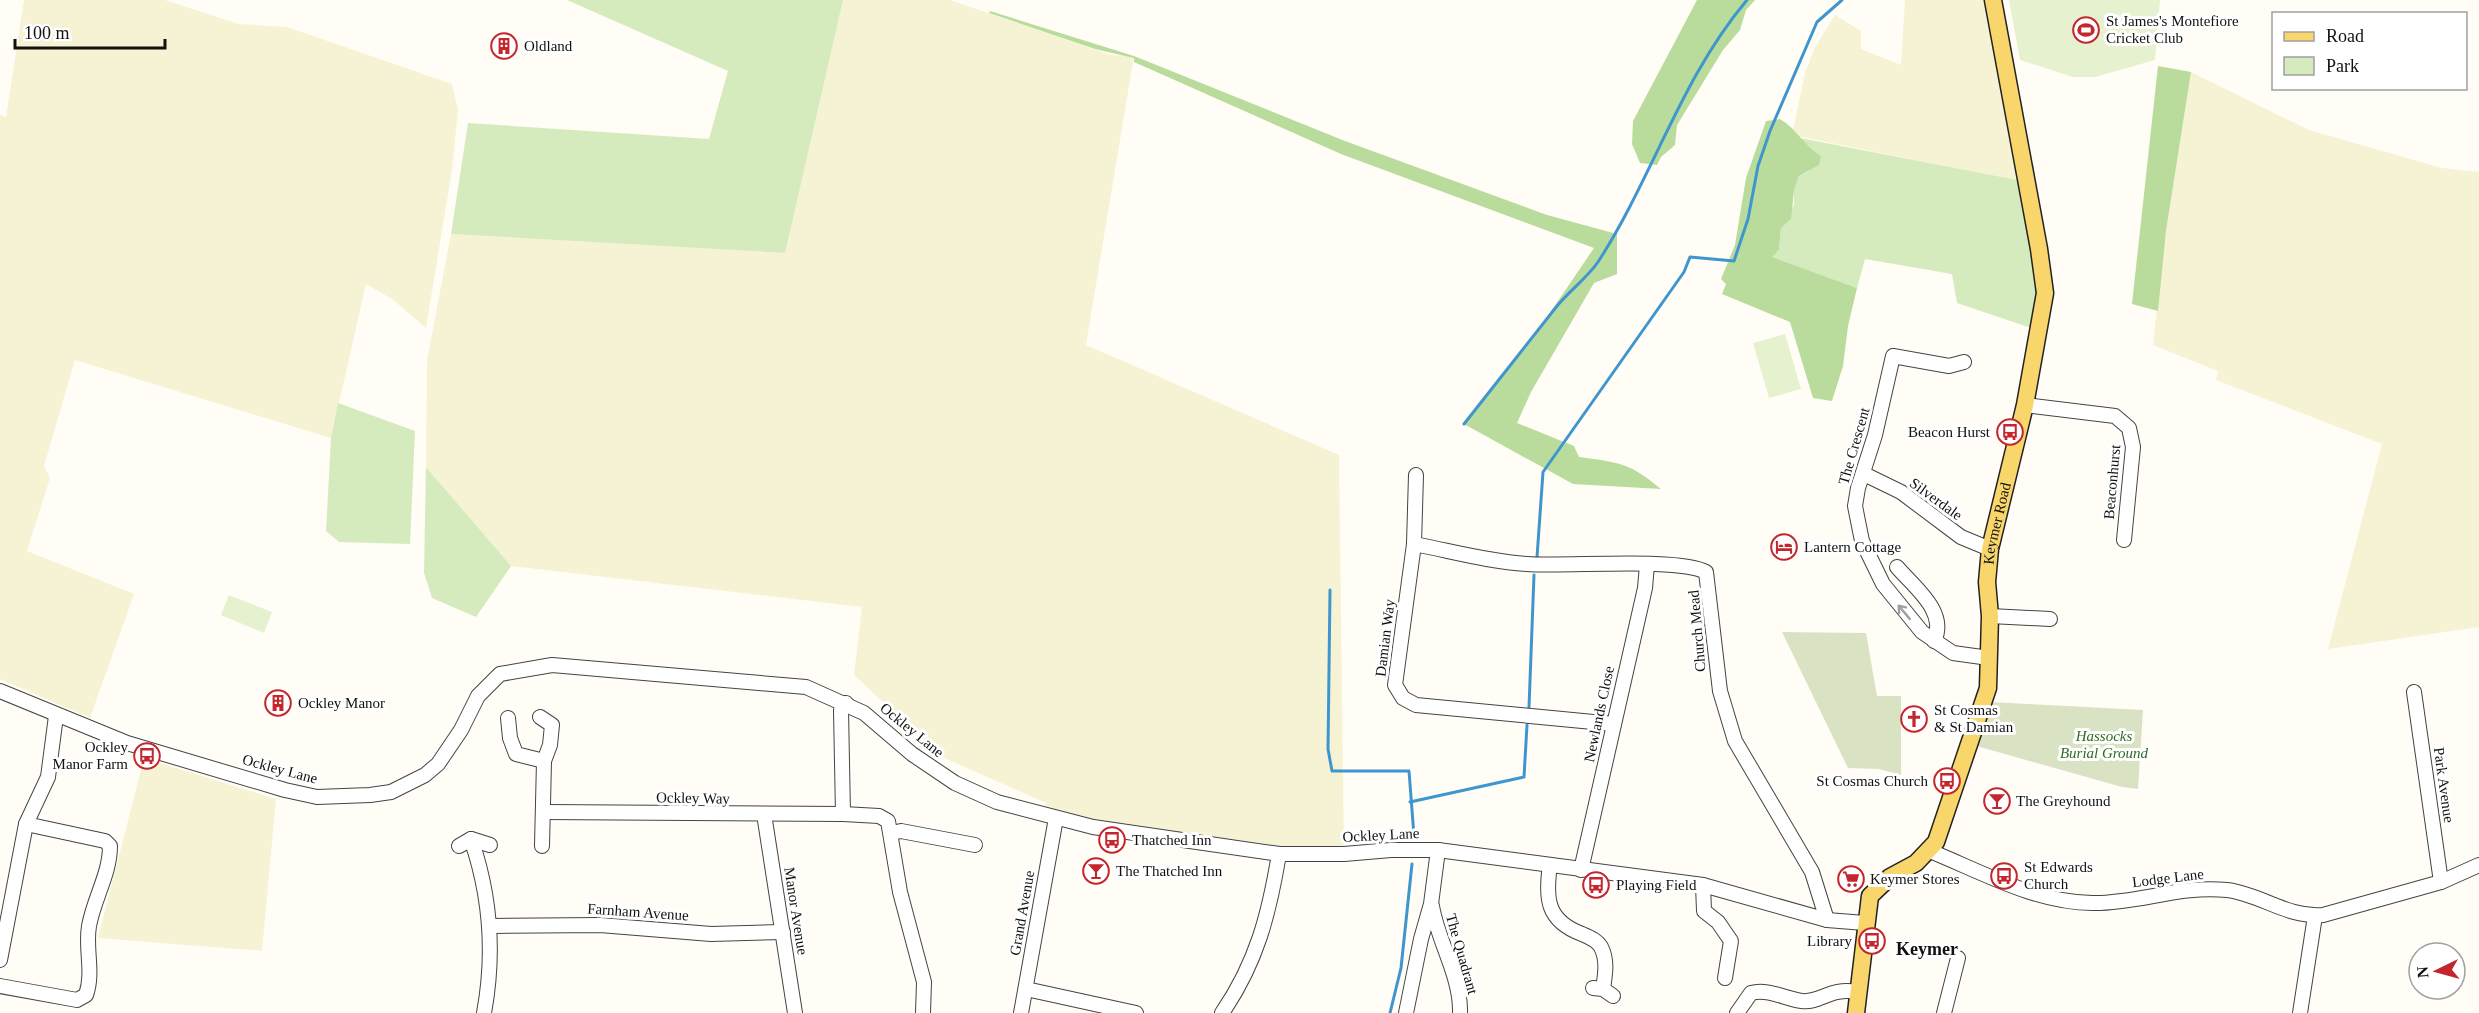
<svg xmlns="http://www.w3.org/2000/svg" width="2479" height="1013" viewBox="0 0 2479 1013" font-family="Georgia,serif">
	<rect width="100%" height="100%" fill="#fffdf5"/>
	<!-- farmland -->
	<g fill="#f6f3d4">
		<polygon points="24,0 165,0 239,24 287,27 452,84 458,110 452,170 426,328 392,299 366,284 331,438 75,360 44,466 50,478 27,551 134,594 90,718 0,679 0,115 6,117"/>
		<polygon points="843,0 950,0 1111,55 1134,56 1086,345 1339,455 1344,854 1279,854 1045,816 1046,803 942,757 854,675 862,607 511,566 426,467 427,360 451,234 784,253"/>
		<polygon points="1905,0 1989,0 2022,182 1792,135 1805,73 1815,47 1835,15 1861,31 1861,49 1901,65"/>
		<polygon points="2191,72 2309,130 2442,168 2479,172 2479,627 2328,649 2382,444 2216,380 2218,371 2153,345 2166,231"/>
		<polygon points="144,758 276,799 262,951 98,938"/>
	</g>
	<!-- green -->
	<g fill="#d5ebbd">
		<polygon points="567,0 843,0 785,253 451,234 468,123 709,139 728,71"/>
		<polygon points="1800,138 2027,182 2039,249 2037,330 1957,303 1952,274 1865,259 1857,288 1771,257 1779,250 1781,228 1794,205 1794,191 1799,176 1809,171 1810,150"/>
		<polygon points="338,403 415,431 410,544 339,542 326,531 331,438"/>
		<polygon points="426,467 511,566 476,617 432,598 424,573"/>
	</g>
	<!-- forest -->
	<g fill="#b9dc9c">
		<polygon points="1697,0 1755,0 1746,10 1740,30 1723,50 1677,125 1675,145 1661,157 1657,165 1640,163 1632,144 1633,121"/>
		<path d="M990,11l144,45 211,85 202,74 70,19v40l-23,9 -63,109 -14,31 57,23 5,11c42,6 49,5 82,32l-88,-5 -109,-60 75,-95 55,-81 -253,-94 -207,-92v-4l-39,-9 -106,-36z"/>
		<polygon points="2158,66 2191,72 2166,231 2158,311 2132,304"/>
		<path d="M1780,119c17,10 24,27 41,37l-2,9 -20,11 -5,15 -3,28 -10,9 -2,22 -7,7 85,31 -9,38 -5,40 -11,35 -19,-3 -23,-76 -68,-28 4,-10 -5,-5 14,-34 11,-67 20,-57z"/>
	</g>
	<!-- cemetery -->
	<g fill="#d9e3c4">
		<polygon points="1782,632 1866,633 1877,696 1901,696 1901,775 1879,769 1848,768"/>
		<polygon points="1988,702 2143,710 2138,789 2122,787 1973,745"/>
	</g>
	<!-- pitch -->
	<g fill="#e6f2cf">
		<polygon points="2009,0 2160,0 2155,60 2095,77 2073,77 2020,60"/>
		<polygon points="1785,334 1801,389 1769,398 1753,343"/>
		<polygon points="229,595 272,612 264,633 221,615"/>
	</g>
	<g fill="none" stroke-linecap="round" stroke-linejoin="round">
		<!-- stream -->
		<g stroke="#3f96cf" stroke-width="3">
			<path d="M1464,424c31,-39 62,-79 93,-118 13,-16 30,-28 41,-44 55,-85 83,-184 149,-262"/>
			<polyline points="1537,557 1543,472 1684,272 1690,257 1734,261 1748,219 1758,166 1770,131 1817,22 1842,0"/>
			<polyline points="1330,590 1328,749 1332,771 1409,771 1414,836"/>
			<polyline points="1529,707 1534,575"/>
			<polyline points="1410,802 1524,777 1527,725"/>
			<polyline points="1390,1013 1401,968 1412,864"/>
		</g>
		<!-- minor casing -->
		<g stroke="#444" stroke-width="16">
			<g id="minor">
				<polyline points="1964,362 1949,366 1893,356 1875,435 1858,488 1855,506 1862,541 1883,584 1922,632 1953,653 1989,658"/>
				<polyline points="2025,405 2115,416 2129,428 2133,447 2124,540"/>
				<polyline points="1864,474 1901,492 1961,537 1990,549"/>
				<polyline points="1416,475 1414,544 1395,685 1403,698 1416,705 1614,724"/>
				<path d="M1414,544c37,7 76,18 113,20 38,3 152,-7 179,8l14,119 15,50 77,131 15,48"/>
				<path d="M1897,567c18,21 51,45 37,74"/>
				<polyline points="1990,616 2050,619"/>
				<polyline points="0,691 127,743 285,790 317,797 370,795 391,792 425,775 438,764 461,730 478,696 500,674 552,665 806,687 864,713 912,754 955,783 997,802 1093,827 1279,854 1344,854 1391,850 1438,850 1703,885 1827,920 1865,923"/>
				<polyline points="2414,692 2441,882"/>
				<polyline points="540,717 552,725 550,745 544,761 542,846"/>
				<polyline points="508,718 510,738 516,754 544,761"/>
				<polyline points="544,812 843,814 879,816 888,821 900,892 924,982 923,1013"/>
				<polyline points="764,814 795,1013"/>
				<polyline points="843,814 841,710 846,703"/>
				<polyline points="892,833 901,831 975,845"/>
				<polyline points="471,839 490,845"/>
				<path d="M459,846l12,-7c20,58 24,114 13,174"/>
				<path d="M1930,851c52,21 108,53 165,52 45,0 86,-18 132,-13 34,4 60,28 96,25l118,-33 38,-17"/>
				<path d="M1550,865c-5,34 -3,56 32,69 7,3 15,6 19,13 7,14 4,28 2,42"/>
				<polyline points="1581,870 1645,588 1647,565"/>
				<polyline points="1703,885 1704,911 1718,922 1731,941 1725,978"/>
				<path d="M1432,906c6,36 29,70 28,107"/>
				<polyline points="491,926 600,925 711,934 783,932"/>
				<polyline points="0,960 26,824 48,777 56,716"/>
				<path d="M0,986l77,14 9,-5c8,-23 -1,-46 3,-69 5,-28 21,-52 21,-80l-5,-5 -79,-17"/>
				<polyline points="1593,988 1603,989 1613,996"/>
				<polyline points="1026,989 1136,1013"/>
				<polyline points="1021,1013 1056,818"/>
				<path d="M1222,1013c35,-51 47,-99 57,-159"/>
				<polyline points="1406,1013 1421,939 1431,904 1438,850"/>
				<path d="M1737,1013l14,-20c17,-5 34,6 51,8 19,2 28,-14 55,-9"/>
				<polyline points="1944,1013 1958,958"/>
				<polyline points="2300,1013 2315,916"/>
			</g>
		</g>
		<!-- major casing -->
		<g stroke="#222" stroke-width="19">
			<g id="major">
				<path id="s1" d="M1856,1013l14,-117 20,-19 26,-14 20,-21 52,-154 2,-72 -3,-34 3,-33 35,-144 20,-112 -6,-44 -46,-249"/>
			</g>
		</g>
		<!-- minor -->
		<use href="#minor" stroke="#fff" stroke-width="14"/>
		<!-- major -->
		<use href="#major" stroke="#f9d66b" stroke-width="16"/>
	</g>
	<!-- one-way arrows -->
	<defs><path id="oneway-shaft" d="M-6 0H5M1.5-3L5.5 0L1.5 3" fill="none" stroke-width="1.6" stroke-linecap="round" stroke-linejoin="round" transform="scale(1.5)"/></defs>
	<use stroke="#a0a0a0" href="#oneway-shaft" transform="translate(1904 612) rotate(-130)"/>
	<!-- icons -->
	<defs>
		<g id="stadium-ring" transform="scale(1.35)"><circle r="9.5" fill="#fff" stroke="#c4262e" stroke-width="1.5"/><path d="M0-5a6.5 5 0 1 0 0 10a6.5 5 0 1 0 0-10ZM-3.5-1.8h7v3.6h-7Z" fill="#c4262e"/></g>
		<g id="building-ring" transform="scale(1.35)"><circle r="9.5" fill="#fff" stroke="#c4262e" stroke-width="1.5"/><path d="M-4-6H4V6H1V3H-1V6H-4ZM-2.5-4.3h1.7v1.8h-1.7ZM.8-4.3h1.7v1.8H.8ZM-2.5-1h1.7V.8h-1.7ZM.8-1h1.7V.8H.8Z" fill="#c4262e"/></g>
		<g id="bus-ring" transform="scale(1.35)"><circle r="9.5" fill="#fff" stroke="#c4262e" stroke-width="1.5"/><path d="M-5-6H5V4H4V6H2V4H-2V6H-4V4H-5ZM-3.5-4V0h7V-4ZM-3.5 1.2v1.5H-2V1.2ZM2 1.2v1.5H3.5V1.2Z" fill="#c4262e"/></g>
		<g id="hotel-ring" transform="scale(1.35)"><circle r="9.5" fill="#fff" stroke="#c4262e" stroke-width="1.5"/><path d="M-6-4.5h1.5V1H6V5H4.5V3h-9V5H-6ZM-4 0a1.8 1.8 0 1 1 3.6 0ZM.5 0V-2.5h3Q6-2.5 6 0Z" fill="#c4262e"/></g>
		<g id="church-ring" transform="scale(1.35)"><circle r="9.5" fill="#fff" stroke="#c4262e" stroke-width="1.5"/><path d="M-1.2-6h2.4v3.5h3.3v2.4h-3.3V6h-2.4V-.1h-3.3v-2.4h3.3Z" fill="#c4262e"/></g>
		<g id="bar-ring" transform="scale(1.35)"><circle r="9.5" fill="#fff" stroke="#c4262e" stroke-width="1.5"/><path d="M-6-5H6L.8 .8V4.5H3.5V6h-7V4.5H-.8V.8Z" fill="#c4262e"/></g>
		<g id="supermarket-ring" transform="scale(1.35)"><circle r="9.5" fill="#fff" stroke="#c4262e" stroke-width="1.5"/><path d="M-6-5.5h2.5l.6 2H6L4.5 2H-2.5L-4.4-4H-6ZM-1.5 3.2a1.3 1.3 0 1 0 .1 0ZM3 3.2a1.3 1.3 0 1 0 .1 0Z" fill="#c4262e"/></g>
	</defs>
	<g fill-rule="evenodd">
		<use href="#stadium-ring" x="2086" y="30"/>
		<use href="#building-ring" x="504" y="46"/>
		<use href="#bus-ring" x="2010" y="432"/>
		<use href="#hotel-ring" x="1784" y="547"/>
		<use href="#building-ring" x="278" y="703"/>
		<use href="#church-ring" x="1914" y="719"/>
		<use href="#bus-ring" x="147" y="756"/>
		<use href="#bus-ring" x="1947" y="781"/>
		<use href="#bar-ring" x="1997" y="801"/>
		<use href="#bus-ring" x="1112" y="840"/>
		<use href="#bar-ring" x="1096" y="871"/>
		<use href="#bus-ring" x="2004" y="876"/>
		<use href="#supermarket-ring" x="1851" y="879"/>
		<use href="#bus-ring" x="1596" y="885"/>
		<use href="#bus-ring" x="1872" y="941"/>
	</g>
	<g text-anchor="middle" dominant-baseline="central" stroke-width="6" stroke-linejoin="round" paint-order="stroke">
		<!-- poi labels -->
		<g font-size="15" fill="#111" stroke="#fff" text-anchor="start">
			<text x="2106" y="21">St James's Montefiore<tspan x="2106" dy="17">Cricket Club</tspan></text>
			<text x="524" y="46">Oldland</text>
			<text x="1990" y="432" text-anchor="end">Beacon Hurst</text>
			<text x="1804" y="547">Lantern Cottage</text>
			<text x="298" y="703">Ockley Manor</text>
			<text x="1934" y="710">St Cosmas<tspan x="1934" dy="17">&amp; St Damian</tspan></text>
			<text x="128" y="747" text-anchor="end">Ockley<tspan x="128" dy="17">Manor Farm</tspan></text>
			<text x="1928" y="781" text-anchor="end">St Cosmas Church</text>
			<text x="2016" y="801">The Greyhound</text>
			<text x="1132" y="840">Thatched Inn</text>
			<text x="2024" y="867">St Edwards<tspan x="2024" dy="17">Church</tspan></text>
			<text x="1116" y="871">The Thatched Inn</text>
			<text x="1870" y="879">Keymer Stores</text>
			<text x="1616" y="885">Playing Field</text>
			<text x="1852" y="941" text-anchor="end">Library</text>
		</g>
		<!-- street labels -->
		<g font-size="15" fill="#111" stroke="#fff">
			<text transform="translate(1854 446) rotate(-74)">The Crescent</text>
			<text transform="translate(2112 482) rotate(-85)">Beaconhurst</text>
			<text transform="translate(1936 499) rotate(36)">Silverdale</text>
			<text stroke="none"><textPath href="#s1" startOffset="532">Keymer Road</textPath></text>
			<text transform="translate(1697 631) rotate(-95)">Church Mead</text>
			<text transform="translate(1385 638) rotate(-83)">Damian Way</text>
			<text transform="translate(1599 714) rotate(-78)">Newlands Close</text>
			<text transform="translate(912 730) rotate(39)">Ockley Lane</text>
			<text transform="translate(280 769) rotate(15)">Ockley Lane</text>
			<text transform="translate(2444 785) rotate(82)">Park Avenue</text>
			<text transform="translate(693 798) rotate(1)">Ockley Way</text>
			<text transform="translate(1381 835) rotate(-3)">Ockley Lane</text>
			<text transform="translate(2168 878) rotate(-7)">Lodge Lane</text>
			<text transform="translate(796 911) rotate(81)">Manor Avenue</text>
			<text transform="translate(638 912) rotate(4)">Farnham Avenue</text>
			<text transform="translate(1022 913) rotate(-80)">Grand Avenue</text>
			<text transform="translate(1462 954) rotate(74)">The Quadrant</text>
		</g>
		<!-- park labels -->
		<g font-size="15" font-style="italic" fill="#2f6b1f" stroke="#fff">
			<text x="2104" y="736">Hassocks<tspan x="2104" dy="17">Burial Ground</tspan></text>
		</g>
		<!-- quarter labels -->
		<g font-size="18" font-weight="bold" fill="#111" stroke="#fff">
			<text x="1927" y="949">Keymer</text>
		</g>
	</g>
	<!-- legend -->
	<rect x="2272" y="12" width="195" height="78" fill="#ffffff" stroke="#a0a0a0" stroke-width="1.5"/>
	<rect x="2284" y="32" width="30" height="9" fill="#f9d66b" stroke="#a0a0a0" stroke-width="1.5"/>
	<text x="2326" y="42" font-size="18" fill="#111111">Road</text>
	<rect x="2284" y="57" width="30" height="18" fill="#d5ebbd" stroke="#a0a0a0" stroke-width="1.5"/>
	<text x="2326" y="72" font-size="18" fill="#111111">Park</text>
	<!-- north arrow -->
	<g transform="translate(2437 971) rotate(265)"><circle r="28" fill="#ffffff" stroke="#a0a0a0" stroke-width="1.5"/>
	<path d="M0-4.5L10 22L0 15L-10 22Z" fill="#c4262e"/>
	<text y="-9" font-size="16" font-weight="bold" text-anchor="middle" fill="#111111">N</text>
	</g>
	<!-- scale -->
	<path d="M15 39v9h150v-9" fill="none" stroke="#111111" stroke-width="3"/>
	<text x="24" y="39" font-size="18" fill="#111111" stroke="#ffffff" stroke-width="4.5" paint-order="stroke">100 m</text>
</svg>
